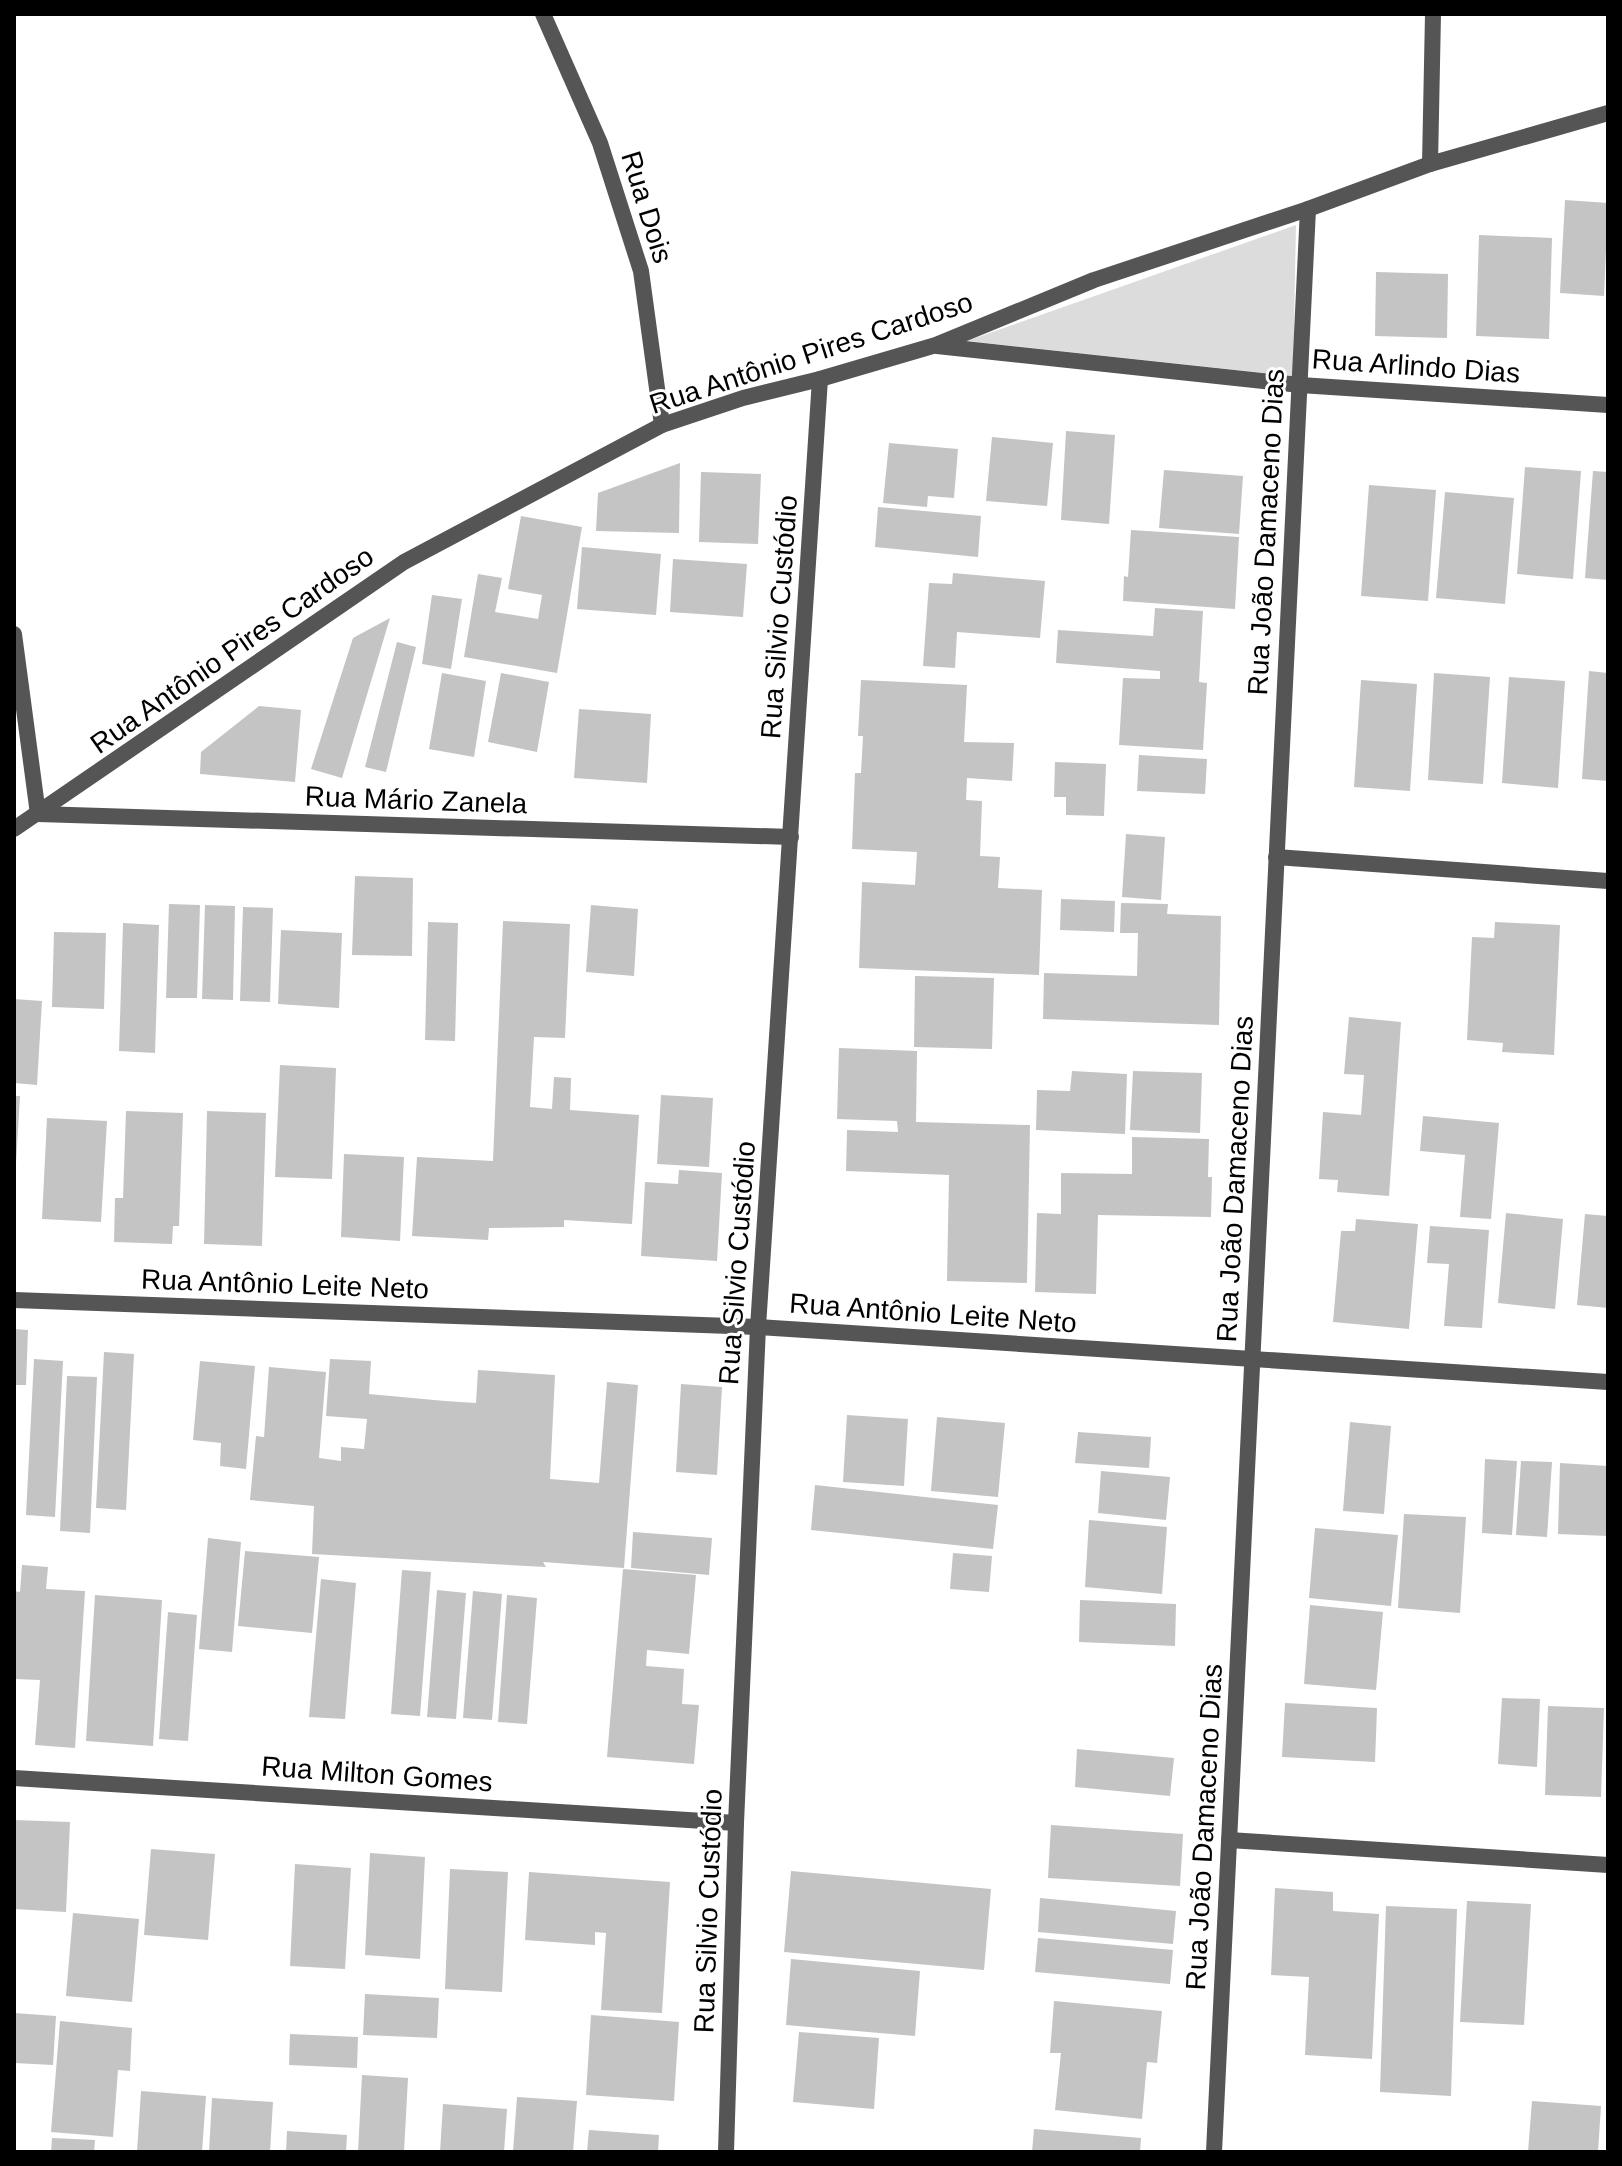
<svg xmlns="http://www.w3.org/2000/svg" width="1622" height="2166" viewBox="0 0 1622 2166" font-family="Helvetica,sans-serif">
	<rect width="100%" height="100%" fill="#fff"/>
	<!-- green -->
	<polygon fill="#dcdcdc" points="1296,225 1293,376 967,341"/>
	<!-- building -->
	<g fill="#c4c4c4">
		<polygon points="1565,200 1608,203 1604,296 1560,293"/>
		<polygon points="1479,235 1552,238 1549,339 1476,336"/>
		<polygon points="1376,272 1448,274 1447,338 1375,336"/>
		<polygon points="1066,431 1115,435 1109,524 1061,520"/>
		<polygon points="992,437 1053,443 1047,506 986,501"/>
		<polygon points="889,443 958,449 954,498 928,496 927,507 883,503"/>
		<polygon points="680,463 679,533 596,531 598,493"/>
		<polygon points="1525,467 1581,471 1573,579 1517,574"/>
		<polygon points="1164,470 1243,476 1239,534 1159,528"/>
		<polygon points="1593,471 1608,472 1608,580 1585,578"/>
		<polygon points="701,472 761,474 758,544 699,542"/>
		<polygon points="1369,485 1436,490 1428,601 1361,596"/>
		<polygon points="1445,492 1514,498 1505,604 1436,598"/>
		<polygon points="878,507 981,516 978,557 875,547"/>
		<polygon points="521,516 582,527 557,673 464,657 478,574 502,578 495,612 538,619 542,595 508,589"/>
		<polygon points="1131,530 1239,537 1235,609 1123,601 1124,576 1128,577"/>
		<polygon points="582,547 661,554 656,615 577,609"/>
		<polygon points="673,559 747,564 743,617 670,612"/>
		<polygon points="953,573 1045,581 1040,638 957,632 955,668 923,666 929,583 952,584"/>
		<polygon points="432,595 462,599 451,669 422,664"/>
		<polygon points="1155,608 1203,611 1199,682 1207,683 1203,750 1119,745 1123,678 1160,679 1160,671 1056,663 1058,630 1153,636"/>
		<polygon points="390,618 342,778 311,769 353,638"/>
		<polygon points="397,642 416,647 386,772 365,767"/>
		<polygon points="1589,671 1608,673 1608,781 1582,779"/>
		<polygon points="442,673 486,681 474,757 429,749"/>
		<polygon points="501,673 549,682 537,752 488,742"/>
		<polygon points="1434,673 1490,677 1483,784 1428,780"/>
		<polygon points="1509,677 1565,681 1558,788 1502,783"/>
		<polygon points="861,680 967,685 964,742 1014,743 1012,781 967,778 966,800 982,801 980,856 1000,857 998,888 1042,890 1039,975 859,968 862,882 915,885 917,852 852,849 855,773 861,773 863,736 858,736"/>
		<polygon points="1361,680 1417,684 1410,791 1354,787"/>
		<polygon points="259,706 301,710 295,782 200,774 201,752"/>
		<polygon points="579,709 651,714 647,783 574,778"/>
		<polygon points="1139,755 1207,759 1205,794 1137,791"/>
		<polygon points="1055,762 1106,764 1104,816 1066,815 1066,797 1054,797"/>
		<polygon points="1126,834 1165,837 1161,900 1122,897"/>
		<polygon points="355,876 413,878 412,956 352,955"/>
		<polygon points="1061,899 1115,901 1114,932 1060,930"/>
		<polygon points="1121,903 1168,904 1167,914 1221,916 1219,1025 1043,1019 1044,973 1137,976 1138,933 1120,933"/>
		<polygon points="169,904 200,905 197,998 166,998"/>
		<polygon points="205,905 235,906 233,1000 202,999"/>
		<polygon points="591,905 638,909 634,976 586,972"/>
		<polygon points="243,907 273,908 270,1002 240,1001"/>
		<polygon points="503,921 570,924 565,1038 534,1037 530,1107 552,1109 554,1077 571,1078 570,1110 639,1115 632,1224 564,1220 564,1227 489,1228 488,1240 412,1236 417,1157 493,1161"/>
		<polygon points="428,922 458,923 455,1041 425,1040"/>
		<polygon points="1495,922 1560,925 1554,1055 1502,1052 1503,1043 1467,1040 1472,937 1494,938"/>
		<polygon points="123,923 159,925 155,1053 119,1051"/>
		<polygon points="281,930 342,933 339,1008 278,1004"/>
		<polygon points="54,932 106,933 104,1009 52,1007"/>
		<polygon points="915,976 994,978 992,1049 914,1047"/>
		<polygon points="14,999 42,1001 37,1085 14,1083"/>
		<polygon points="1349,1017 1401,1022 1389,1196 1337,1192 1338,1180 1319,1179 1323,1112 1361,1115 1364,1075 1344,1074"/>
		<polygon points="839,1048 917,1051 916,1122 1030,1125 1027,1283 947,1281 949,1175 846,1171 847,1130 898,1132 897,1121 837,1119"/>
		<polygon points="280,1065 336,1068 332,1179 275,1177"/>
		<polygon points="1072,1071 1127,1074 1125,1134 1036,1130 1037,1090 1070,1091"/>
		<polygon points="1133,1071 1202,1073 1200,1133 1130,1130"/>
		<polygon points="661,1095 713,1098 709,1167 657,1164"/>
		<polygon points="14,1096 20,1096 16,1163 14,1163"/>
		<polygon points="126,1111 183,1113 179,1226 173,1226 172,1244 114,1242 115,1198 123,1198"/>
		<polygon points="207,1111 266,1113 262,1246 204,1244"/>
		<polygon points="1423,1116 1499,1123 1491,1219 1460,1217 1465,1155 1420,1151"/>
		<polygon points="47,1118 107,1121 101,1222 42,1219"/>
		<polygon points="1132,1137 1209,1139 1208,1177 1212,1177 1211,1217 1098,1215 1096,1294 1035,1292 1037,1213 1061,1214 1061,1173 1132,1174"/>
		<polygon points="344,1154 404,1157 400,1241 341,1237"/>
		<polygon points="679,1170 722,1173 717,1261 641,1256 645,1182 678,1184"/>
		<polygon points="1506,1213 1563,1219 1555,1309 1498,1303"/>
		<polygon points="1585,1214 1608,1216 1608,1308 1577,1305"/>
		<polygon points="1356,1219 1418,1224 1409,1329 1333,1322 1341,1231 1355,1231"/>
		<polygon points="1430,1226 1489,1230 1482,1328 1444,1326 1449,1264 1427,1263"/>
		<polygon points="14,1329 28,1330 26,1385 14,1385"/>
		<polygon points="104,1352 134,1354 126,1510 96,1508"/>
		<polygon points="34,1359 63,1361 55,1517 26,1515"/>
		<polygon points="330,1359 371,1361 369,1394 445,1401 476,1403 478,1370 555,1375 550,1479 599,1483 607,1382 638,1385 624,1568 543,1562 546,1567 312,1554 314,1506 250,1500 256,1436 264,1437 269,1367 326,1372 319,1458 341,1461 341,1447 364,1449 367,1419 326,1416"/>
		<polygon points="200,1361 255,1366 246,1469 220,1466 221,1443 193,1440"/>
		<polygon points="67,1376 97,1377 90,1533 60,1531"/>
		<polygon points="681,1384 722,1387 717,1475 676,1472"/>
		<polygon points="847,1415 908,1419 904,1486 843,1482"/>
		<polygon points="937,1417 1005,1423 998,1497 931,1491"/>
		<polygon points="1350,1422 1391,1426 1384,1514 1343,1511"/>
		<polygon points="1078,1432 1151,1437 1149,1468 1075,1463"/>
		<polygon points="1485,1459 1517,1461 1512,1535 1482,1533"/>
		<polygon points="1521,1461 1552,1462 1547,1537 1516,1535"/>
		<polygon points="1560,1463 1608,1466 1608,1536 1558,1534"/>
		<polygon points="1101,1471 1170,1477 1166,1520 1098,1513"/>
		<polygon points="815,1485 998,1505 993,1549 811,1530"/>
		<polygon points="1404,1514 1466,1517 1460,1613 1398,1608"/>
		<polygon points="1089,1520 1167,1527 1162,1594 1085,1587"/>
		<polygon points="1315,1528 1398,1535 1391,1606 1309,1598"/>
		<polygon points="633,1532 712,1538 709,1575 631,1568"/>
		<polygon points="208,1538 241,1542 232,1652 199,1649"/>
		<polygon points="245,1551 319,1557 312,1633 238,1626"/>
		<polygon points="953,1553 992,1556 989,1592 950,1589"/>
		<polygon points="22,1565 48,1567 46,1589 85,1591 75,1748 35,1745 40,1680 14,1679 14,1591 20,1592"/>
		<polygon points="623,1569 696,1575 689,1654 647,1650 646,1666 684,1669 682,1704 699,1705 694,1764 607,1757"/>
		<polygon points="402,1570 431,1572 420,1716 391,1714"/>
		<polygon points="321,1579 356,1583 345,1719 309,1717"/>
		<polygon points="437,1590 466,1593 456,1719 427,1717"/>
		<polygon points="473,1591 502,1594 492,1720 463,1718"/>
		<polygon points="95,1595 162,1600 153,1746 86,1741"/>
		<polygon points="507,1595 537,1598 527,1724 498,1722"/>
		<polygon points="1080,1600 1176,1604 1175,1646 1079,1642"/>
		<polygon points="1310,1605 1383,1612 1376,1690 1304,1684"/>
		<polygon points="168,1612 197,1615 188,1741 159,1739"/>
		<polygon points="1502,1698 1540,1699 1537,1767 1498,1764"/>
		<polygon points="1285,1703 1377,1708 1375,1762 1282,1757"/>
		<polygon points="1548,1706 1604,1708 1601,1797 1545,1795"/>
		<polygon points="1077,1749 1174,1758 1170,1796 1075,1787"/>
		<polygon points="14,1820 70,1822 66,1912 14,1909"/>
		<polygon points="1051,1825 1183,1834 1180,1886 1048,1878"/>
		<polygon points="151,1849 215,1854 208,1940 144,1935"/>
		<polygon points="370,1853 425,1857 420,1959 365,1955"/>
		<polygon points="295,1864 351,1868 345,1969 290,1966"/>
		<polygon points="450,1869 508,1872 502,1992 445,1989"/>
		<polygon points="791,1871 991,1889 984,1970 784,1952"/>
		<polygon points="529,1872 670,1882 662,2013 601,2010 606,1933 595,1932 595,1945 525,1940"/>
		<polygon points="1275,1888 1333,1892 1333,1911 1379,1914 1372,2059 1305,2055 1309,1977 1271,1975"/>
		<polygon points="1040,1898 1176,1911 1173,1944 1038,1932"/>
		<polygon points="1467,1901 1531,1904 1524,2025 1460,2022"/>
		<polygon points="1386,1906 1457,1909 1451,2096 1380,2092"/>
		<polygon points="73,1913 139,1919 132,2002 66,1996"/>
		<polygon points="1038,1938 1173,1950 1170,1984 1035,1972"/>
		<polygon points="791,1959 920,1971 915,2036 786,2025"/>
		<polygon points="365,1994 439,1998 437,2038 363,2035"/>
		<polygon points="1054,2001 1162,2011 1157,2063 1147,2062 1142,2119 1055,2110 1061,2053 1050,2053"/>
		<polygon points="14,2013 56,2016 53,2065 14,2063"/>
		<polygon points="591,2015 679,2022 674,2101 586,2095"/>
		<polygon points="60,2021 132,2028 130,2071 118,2070 113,2137 51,2132"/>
		<polygon points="799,2032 879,2038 874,2109 793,2102"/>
		<polygon points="290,2034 358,2037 357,2068 289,2065"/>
		<polygon points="362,2075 408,2078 404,2152 358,2152"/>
		<polygon points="141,2091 206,2096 202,2152 137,2152"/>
		<polygon points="517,2097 577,2101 573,2152 513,2152"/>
		<polygon points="212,2098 273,2102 270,2152 209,2152"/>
		<polygon points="1532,2101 1601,2106 1598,2152 1528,2152"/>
		<polygon points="443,2104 507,2109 504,2152 440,2152"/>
		<polygon points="1034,2129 1141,2138 1140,2152 1032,2152"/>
		<polygon points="589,2130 659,2135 658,2152 587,2152"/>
		<polygon points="287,2131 347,2135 346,2152 286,2152"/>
		<polygon points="52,2138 95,2140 94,2152 51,2152"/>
	</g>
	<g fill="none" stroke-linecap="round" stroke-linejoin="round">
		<!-- minor -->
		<g stroke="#555" stroke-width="16">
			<polyline points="543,14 600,143 641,271 662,425"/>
			<polyline points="1430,164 1433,14"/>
			<polyline points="937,346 1300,385 1608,405"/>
			<polyline points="14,634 38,814 791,837"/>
			<polyline points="14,829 404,562 662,425 743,398 820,379 936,345 1094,280 1308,209 1430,164 1608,113"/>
			<polyline points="1276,857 1608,881"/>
			<polyline points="14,1300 758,1327 1608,1382"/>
			<polyline points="14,1778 736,1823"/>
			<polyline points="1229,1840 1608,1865"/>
			<polyline points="726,2152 736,1823 758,1327 820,379"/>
			<polyline points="1214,2152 1308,209"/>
		</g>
	</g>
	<g text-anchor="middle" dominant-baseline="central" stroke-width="6" stroke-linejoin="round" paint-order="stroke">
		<!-- street labels -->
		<g font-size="28" fill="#000" stroke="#fff">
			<text transform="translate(647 207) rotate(73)">Rua Dois</text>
			<text transform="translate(811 353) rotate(-18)">Rua Antônio Pires Cardoso</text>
			<text transform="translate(1416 366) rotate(4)">Rua Arlindo Dias</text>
			<text transform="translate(1266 532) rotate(-87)">Rua João Damaceno Dias</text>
			<text transform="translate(779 617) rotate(-86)">Rua Silvio Custódio</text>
			<text transform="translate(232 650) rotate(-35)">Rua Antônio Pires Cardoso</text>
			<text transform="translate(416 800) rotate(2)">Rua Mário Zanela</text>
			<text transform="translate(1235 1179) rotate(-87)">Rua João Damaceno Dias</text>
			<text transform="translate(737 1263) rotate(-86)">Rua Silvio Custódio</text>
			<text transform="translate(285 1284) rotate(2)">Rua Antônio Leite Neto</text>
			<text transform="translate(933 1313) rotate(4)">Rua Antônio Leite Neto</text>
			<text transform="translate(377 1774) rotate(4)">Rua Milton Gomes</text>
			<text transform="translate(1204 1827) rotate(-87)">Rua João Damaceno Dias</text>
			<text transform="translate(708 1911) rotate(-88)">Rua Silvio Custódio</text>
		</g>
	</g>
	<!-- border -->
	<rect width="1622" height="2166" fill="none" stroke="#000000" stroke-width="32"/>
</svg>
